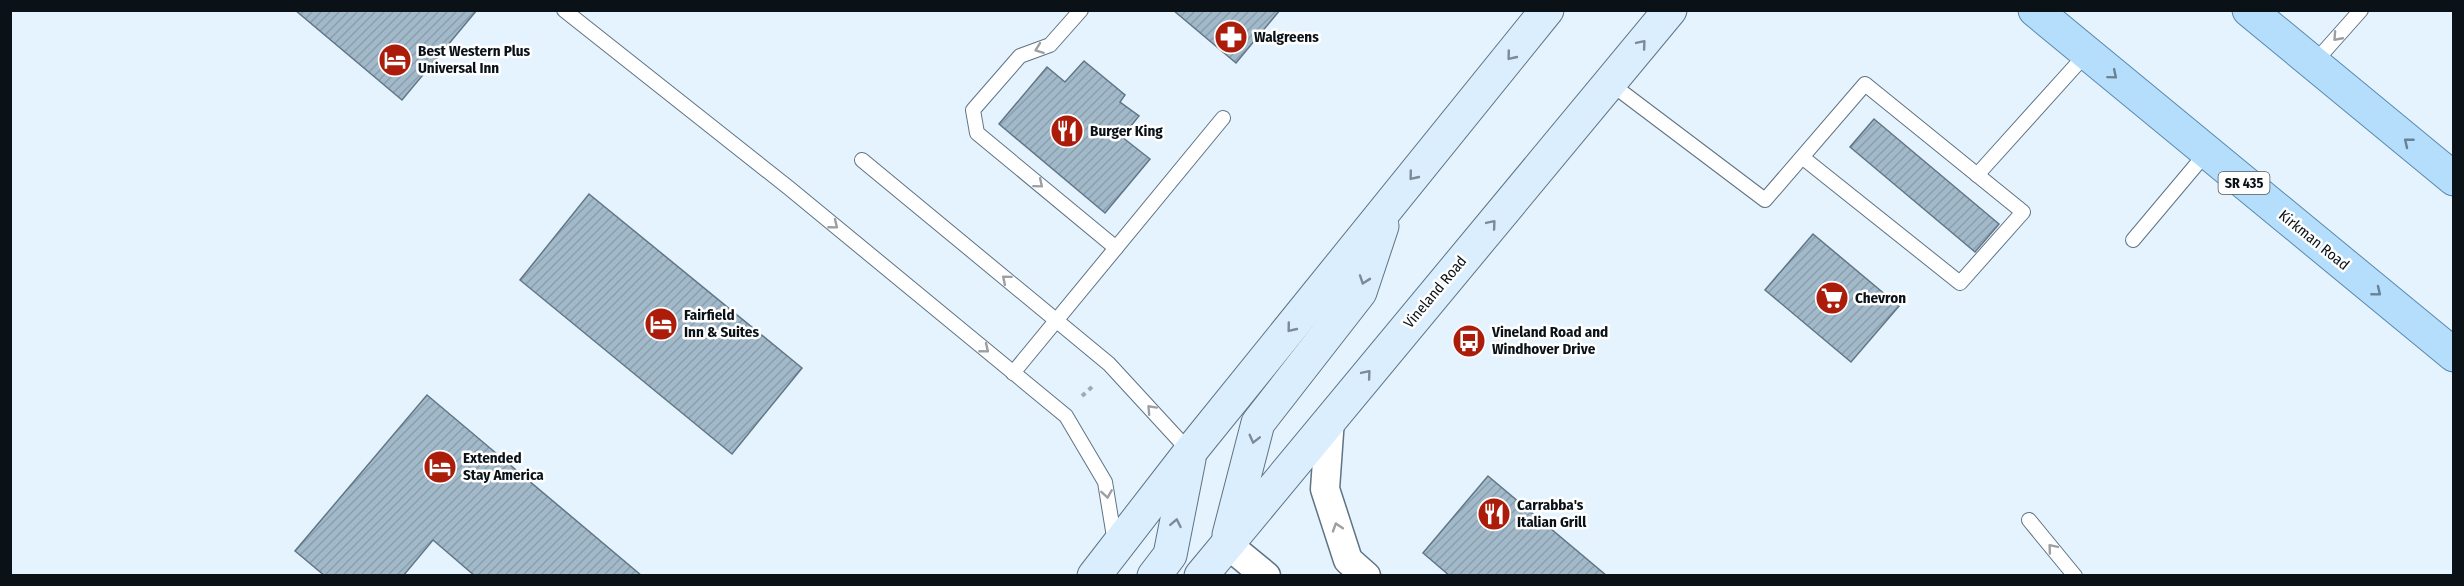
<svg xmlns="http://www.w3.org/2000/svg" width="2464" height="586" viewBox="0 0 2464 586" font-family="'Fira Sans Condensed',sans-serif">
	<defs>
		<pattern id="building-hatch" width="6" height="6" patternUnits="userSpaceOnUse" patternTransform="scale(1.5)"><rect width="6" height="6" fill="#a2b9ca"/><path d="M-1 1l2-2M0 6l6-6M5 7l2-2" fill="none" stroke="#8a9ead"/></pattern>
	</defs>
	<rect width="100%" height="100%" fill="#e5f3fe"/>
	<!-- building -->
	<g fill="url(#building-hatch)" stroke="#617686" stroke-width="1.5">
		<polygon points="295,10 477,10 402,100"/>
		<polygon points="1173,10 1280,10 1236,63"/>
		<polygon points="1084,61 1125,95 1120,102 1139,116 1122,137 1150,159 1105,213 999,124 1047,67 1065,82"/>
		<polygon points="1874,119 1999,224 1975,252 1850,147"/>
		<polygon points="589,194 802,368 732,454 520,280"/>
		<polygon points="1813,234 1899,306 1851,362 1765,290"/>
		<polygon points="427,395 642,576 475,576 433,540 403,576 325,576 295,551"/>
		<polygon points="1488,476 1607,576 1450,576 1423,553"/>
	</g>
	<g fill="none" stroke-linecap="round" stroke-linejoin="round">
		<!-- lane casing -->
		<g stroke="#5e7383" stroke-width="16">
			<g id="lane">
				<polyline points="564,10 789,188 1066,416 1105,482 1115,543"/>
				<polyline points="1081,10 1050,45 1020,56 973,110 977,133 1116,248"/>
				<polyline points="2313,64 2361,10"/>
				<polyline points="1610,83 1765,200 1865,84 2023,212 1960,283 1802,157"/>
				<polyline points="862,160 1109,364 1190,452"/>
				<polyline points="1977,175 2087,53"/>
				<polyline points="2133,240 2207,152"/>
				<polyline points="1013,373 1223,118"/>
				<polyline points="2029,520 2075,576"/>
			</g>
		</g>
		<!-- street casing -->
		<g stroke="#5e7383" stroke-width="31">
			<g id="street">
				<polyline points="1330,419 1325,489 1348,560 1366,576"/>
				<polyline points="1227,544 1266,576"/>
			</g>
		</g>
		<!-- secondary casing -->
		<g stroke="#5e7383" stroke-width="35">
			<g id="secondary">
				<polyline points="1229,535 1258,423 1360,292 1382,226"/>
				<polyline points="1094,576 1190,452 1547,10"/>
				<polyline points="1154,576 1170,555 1189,459"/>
				<polyline points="1201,576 1670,10"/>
			</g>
		</g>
		<!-- primary casing -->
		<g stroke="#5988ab" stroke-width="35">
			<g id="primary">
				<polyline points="2035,10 2454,355"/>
				<polyline points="2249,10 2454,179"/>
			</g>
		</g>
		<!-- path -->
		<polyline stroke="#9fabb5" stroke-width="4" stroke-dasharray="4.5 4.5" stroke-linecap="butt" points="1082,396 1094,385"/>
		<!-- lane -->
		<use href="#lane" stroke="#fff" stroke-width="14"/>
		<!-- street -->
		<use href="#street" stroke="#fff" stroke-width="28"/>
		<!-- secondary -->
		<use href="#secondary" stroke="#daeefe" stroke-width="33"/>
		<!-- primary -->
		<use href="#primary" stroke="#b5defc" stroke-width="33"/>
	</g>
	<!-- one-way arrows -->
	<defs><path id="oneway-chevron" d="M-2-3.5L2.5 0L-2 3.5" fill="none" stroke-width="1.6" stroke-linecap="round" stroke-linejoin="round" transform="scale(1.5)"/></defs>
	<g stroke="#9da0a3">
		<use href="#oneway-chevron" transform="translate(2337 37) rotate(132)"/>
		<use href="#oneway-chevron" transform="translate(1039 49) rotate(160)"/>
		<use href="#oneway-chevron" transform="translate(1039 184) rotate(40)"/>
		<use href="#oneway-chevron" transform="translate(834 225) rotate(39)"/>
		<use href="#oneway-chevron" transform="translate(1006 279) rotate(-140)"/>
		<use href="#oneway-chevron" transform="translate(985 349) rotate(39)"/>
		<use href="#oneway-chevron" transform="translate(1151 409) rotate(-133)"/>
		<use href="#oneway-chevron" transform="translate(1107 494) rotate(81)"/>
		<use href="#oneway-chevron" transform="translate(1337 527) rotate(-108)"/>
		<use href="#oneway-chevron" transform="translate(2052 548) rotate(-130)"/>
	</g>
	<g stroke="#7c8b96">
		<use href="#oneway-chevron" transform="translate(1642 44) rotate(-50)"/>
		<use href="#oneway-chevron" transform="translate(1511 56) rotate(129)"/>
		<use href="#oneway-chevron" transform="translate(1413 176) rotate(129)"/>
		<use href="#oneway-chevron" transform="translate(1492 224) rotate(-50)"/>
		<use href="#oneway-chevron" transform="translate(1364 280) rotate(109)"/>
		<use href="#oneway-chevron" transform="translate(1291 328) rotate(129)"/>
		<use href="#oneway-chevron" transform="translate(1367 374) rotate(-50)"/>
		<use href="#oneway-chevron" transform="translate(1254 439) rotate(104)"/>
		<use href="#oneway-chevron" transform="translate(1176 523) rotate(-79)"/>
	</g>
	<g stroke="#688295">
		<use href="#oneway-chevron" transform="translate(2113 75) rotate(40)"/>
		<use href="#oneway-chevron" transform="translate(2408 142) rotate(-141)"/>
		<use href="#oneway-chevron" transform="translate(2377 292) rotate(39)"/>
	</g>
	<!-- icons -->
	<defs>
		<g id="pharmacy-disc" transform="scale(1.725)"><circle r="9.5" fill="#ac1c0a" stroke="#fefefe"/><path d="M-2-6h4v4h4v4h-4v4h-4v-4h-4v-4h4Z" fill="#fff"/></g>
		<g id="hotel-disc" transform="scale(1.725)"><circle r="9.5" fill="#ac1c0a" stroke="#fefefe"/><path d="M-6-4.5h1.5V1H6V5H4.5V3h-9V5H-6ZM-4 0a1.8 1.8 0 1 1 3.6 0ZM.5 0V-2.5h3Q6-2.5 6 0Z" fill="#fff"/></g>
		<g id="restaurant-disc" transform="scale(1.725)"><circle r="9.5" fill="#ac1c0a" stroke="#fefefe"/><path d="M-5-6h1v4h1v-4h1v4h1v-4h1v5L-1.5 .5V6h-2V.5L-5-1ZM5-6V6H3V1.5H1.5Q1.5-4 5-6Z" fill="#fff"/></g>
		<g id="supermarket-disc" transform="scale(1.725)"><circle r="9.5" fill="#ac1c0a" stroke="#fefefe"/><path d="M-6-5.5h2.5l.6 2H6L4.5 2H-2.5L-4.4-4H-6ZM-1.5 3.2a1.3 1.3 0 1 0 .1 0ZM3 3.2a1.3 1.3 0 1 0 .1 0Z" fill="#fff"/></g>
		<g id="bus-disc" transform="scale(1.725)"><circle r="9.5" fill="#ac1c0a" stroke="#fefefe"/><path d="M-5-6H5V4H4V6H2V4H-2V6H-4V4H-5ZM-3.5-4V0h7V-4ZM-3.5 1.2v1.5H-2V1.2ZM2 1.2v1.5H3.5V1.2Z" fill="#fff"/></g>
	</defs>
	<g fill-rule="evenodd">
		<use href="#pharmacy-disc" x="1231" y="37"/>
		<use href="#hotel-disc" x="395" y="60"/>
		<use href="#restaurant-disc" x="1067" y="131"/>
		<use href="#supermarket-disc" x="1832" y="298"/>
		<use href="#hotel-disc" x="661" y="324"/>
		<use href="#bus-disc" x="1469" y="341"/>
		<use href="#hotel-disc" x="440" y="467"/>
		<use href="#restaurant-disc" x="1494" y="514"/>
	</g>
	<g text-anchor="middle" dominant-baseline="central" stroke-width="5" stroke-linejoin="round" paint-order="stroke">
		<!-- shield labels -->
		<rect fill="#fefefe" stroke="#53595d" stroke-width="1.5" x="2218.5" y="172" width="51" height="22" rx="4.5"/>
		<g font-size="14" font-weight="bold" fill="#0a1218">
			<text x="2244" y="183">SR 435</text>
		</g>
		<!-- poi labels -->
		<g font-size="15" font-weight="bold" fill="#0a1218" stroke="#fefefe" text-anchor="start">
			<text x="1254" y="37">Walgreens</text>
			<text x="418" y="51">Best Western Plus<tspan x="418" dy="17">Universal Inn</tspan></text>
			<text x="1090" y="131">Burger King</text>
			<text x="1855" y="298">Chevron</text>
			<text x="684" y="315">Fairfield<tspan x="684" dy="17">Inn &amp; Suites</tspan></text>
			<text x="1492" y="332">Vineland Road and<tspan x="1492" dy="17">Windhover Drive</tspan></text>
			<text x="463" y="458">Extended<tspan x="463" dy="17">Stay America</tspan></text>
			<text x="1517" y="505">Carrabba's<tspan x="1517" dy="17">Italian Grill</tspan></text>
		</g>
		<!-- street labels -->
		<g font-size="15" fill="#0a1218" stroke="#fefefe">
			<text transform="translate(2314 240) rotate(39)">Kirkman Road</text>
			<text transform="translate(1435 292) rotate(-50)">Vineland Road</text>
		</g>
	</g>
	<!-- border -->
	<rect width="2464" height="586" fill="none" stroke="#0a1218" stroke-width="24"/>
</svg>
